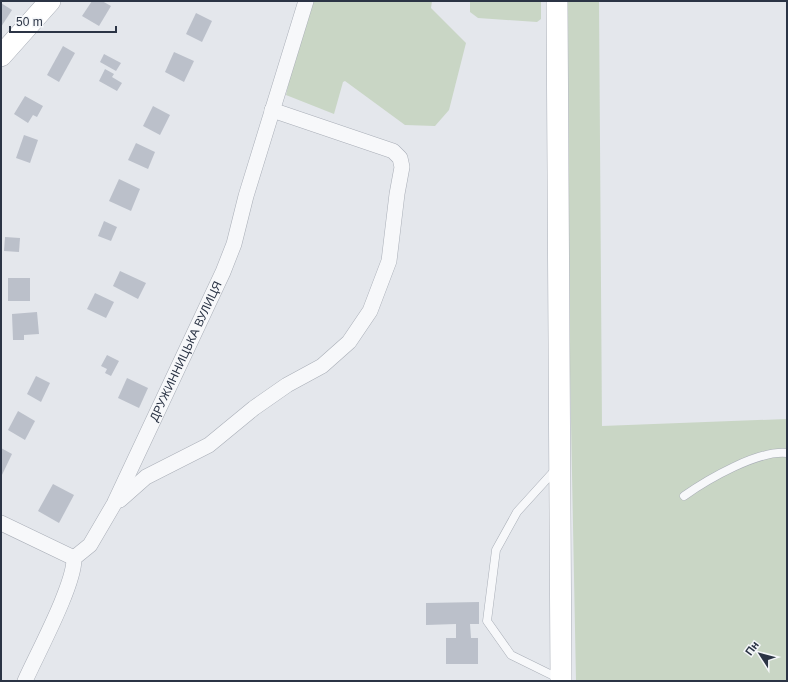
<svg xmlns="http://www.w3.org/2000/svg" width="788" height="682" viewBox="0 0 788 682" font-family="Helvetica,sans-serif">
	<rect width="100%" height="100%" fill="#e4e7ec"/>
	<!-- green -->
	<g fill="#c9d6c5">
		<polygon points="311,1 432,1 431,8 466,43 449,110 435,126 405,125 345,81 343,82 334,114 286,95 300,30"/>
		<polygon points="470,1 541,1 541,19 537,22 478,18 470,12"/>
		<polygon points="568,1 599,1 602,426 787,419 787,681 576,681 570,369"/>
	</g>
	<!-- building -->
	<g fill="#bbc0ca">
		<polygon points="92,1 102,1 111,6 99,26 82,16"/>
		<polygon points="1,3 12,10 1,27"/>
		<polygon points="196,13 212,21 202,42 186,34"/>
		<polygon points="63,46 75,53 59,82 47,75"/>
		<polygon points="174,52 194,61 184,82 165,72"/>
		<polygon points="104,54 121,63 116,71 100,62"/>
		<polygon points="105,69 114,74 112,77 122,83 117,91 99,81"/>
		<polygon points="25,96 43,106 37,117 33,115 28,123 14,114"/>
		<polygon points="153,106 170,115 160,135 143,126"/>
		<polygon points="24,135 38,140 30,163 16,158"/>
		<polygon points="136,143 155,152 148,169 128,160"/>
		<polygon points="119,179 140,189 131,211 109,201"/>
		<polygon points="104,221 117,227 111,241 98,236"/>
		<polygon points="5,237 20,238 19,252 4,251"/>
		<polygon points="120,271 146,283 138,299 113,286"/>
		<rect x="8" y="278" width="22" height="23"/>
		<polygon points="95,293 114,302 106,318 87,309"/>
		<polygon points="37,312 39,334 24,335 24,340 13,340 12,314"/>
		<polygon points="107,355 119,361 111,376 105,373 107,369 101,366"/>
		<polygon points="36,376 50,383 41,402 27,394"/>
		<polygon points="127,378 148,388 139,408 118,398"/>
		<polygon points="18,411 35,421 25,440 8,430"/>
		<polygon points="1,448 12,454 1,477"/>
		<polygon points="53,484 74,495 59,523 38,511"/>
		<polygon points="479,602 479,624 470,624 471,638 478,638 478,664 446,664 446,638 456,638 456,624 426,625 426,603"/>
	</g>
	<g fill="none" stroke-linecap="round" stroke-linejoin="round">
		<!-- lane casing -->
		<g stroke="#a9aeb7" stroke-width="9">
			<g id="lane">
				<polyline points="556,469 517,512 496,550 487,621 511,655 560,679"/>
				<path d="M684,496c24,-17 74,-46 103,-43"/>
			</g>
		</g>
		<!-- street casing -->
		<g stroke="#a9aeb7" stroke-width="16">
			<g id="street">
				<polyline points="120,500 146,477 209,445 254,408 287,385 322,366 349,342 370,311 389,261 397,194 402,167 400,158 393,151 272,110"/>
				<polyline points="1,523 74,558"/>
				<path id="s1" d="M25,681c12,-27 50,-97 49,-123l16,-13 24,-41 109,-232 11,-28 12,-48 60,-195"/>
			</g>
		</g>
		<!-- secondary casing -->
		<g stroke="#a9aeb7" stroke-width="22">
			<g id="secondary">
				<polyline points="557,1 561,681"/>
				<polyline points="1,56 50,1"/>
			</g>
		</g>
		<!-- lane -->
		<use href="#lane" stroke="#f7f8fa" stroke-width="8"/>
		<!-- street -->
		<use href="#street" stroke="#f7f8fa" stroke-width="15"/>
		<!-- secondary -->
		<use href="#secondary" stroke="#fff" stroke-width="21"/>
	</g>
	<g text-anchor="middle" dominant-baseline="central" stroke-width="3" stroke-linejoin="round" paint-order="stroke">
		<!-- street labels -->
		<g font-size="12" fill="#2b3445" stroke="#f4f6f9">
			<text stroke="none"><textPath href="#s1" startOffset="370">ДРУЖИННИЦЬКА ВУЛИЦЯ</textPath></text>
		</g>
	</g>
	<!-- border -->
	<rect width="788" height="682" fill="none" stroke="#2b3445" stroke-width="4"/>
	<!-- north arrow -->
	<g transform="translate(760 654) rotate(306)" stroke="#f4f6f9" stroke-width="3" paint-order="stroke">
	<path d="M0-3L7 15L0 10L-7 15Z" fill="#2b3445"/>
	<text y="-6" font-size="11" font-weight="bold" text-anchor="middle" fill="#2b3445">Пн</text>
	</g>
	<!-- scale -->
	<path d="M10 26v6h106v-6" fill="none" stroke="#2b3445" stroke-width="2"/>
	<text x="16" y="26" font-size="12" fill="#2b3445" stroke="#f4f6f9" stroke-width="3" paint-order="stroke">50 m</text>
</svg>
